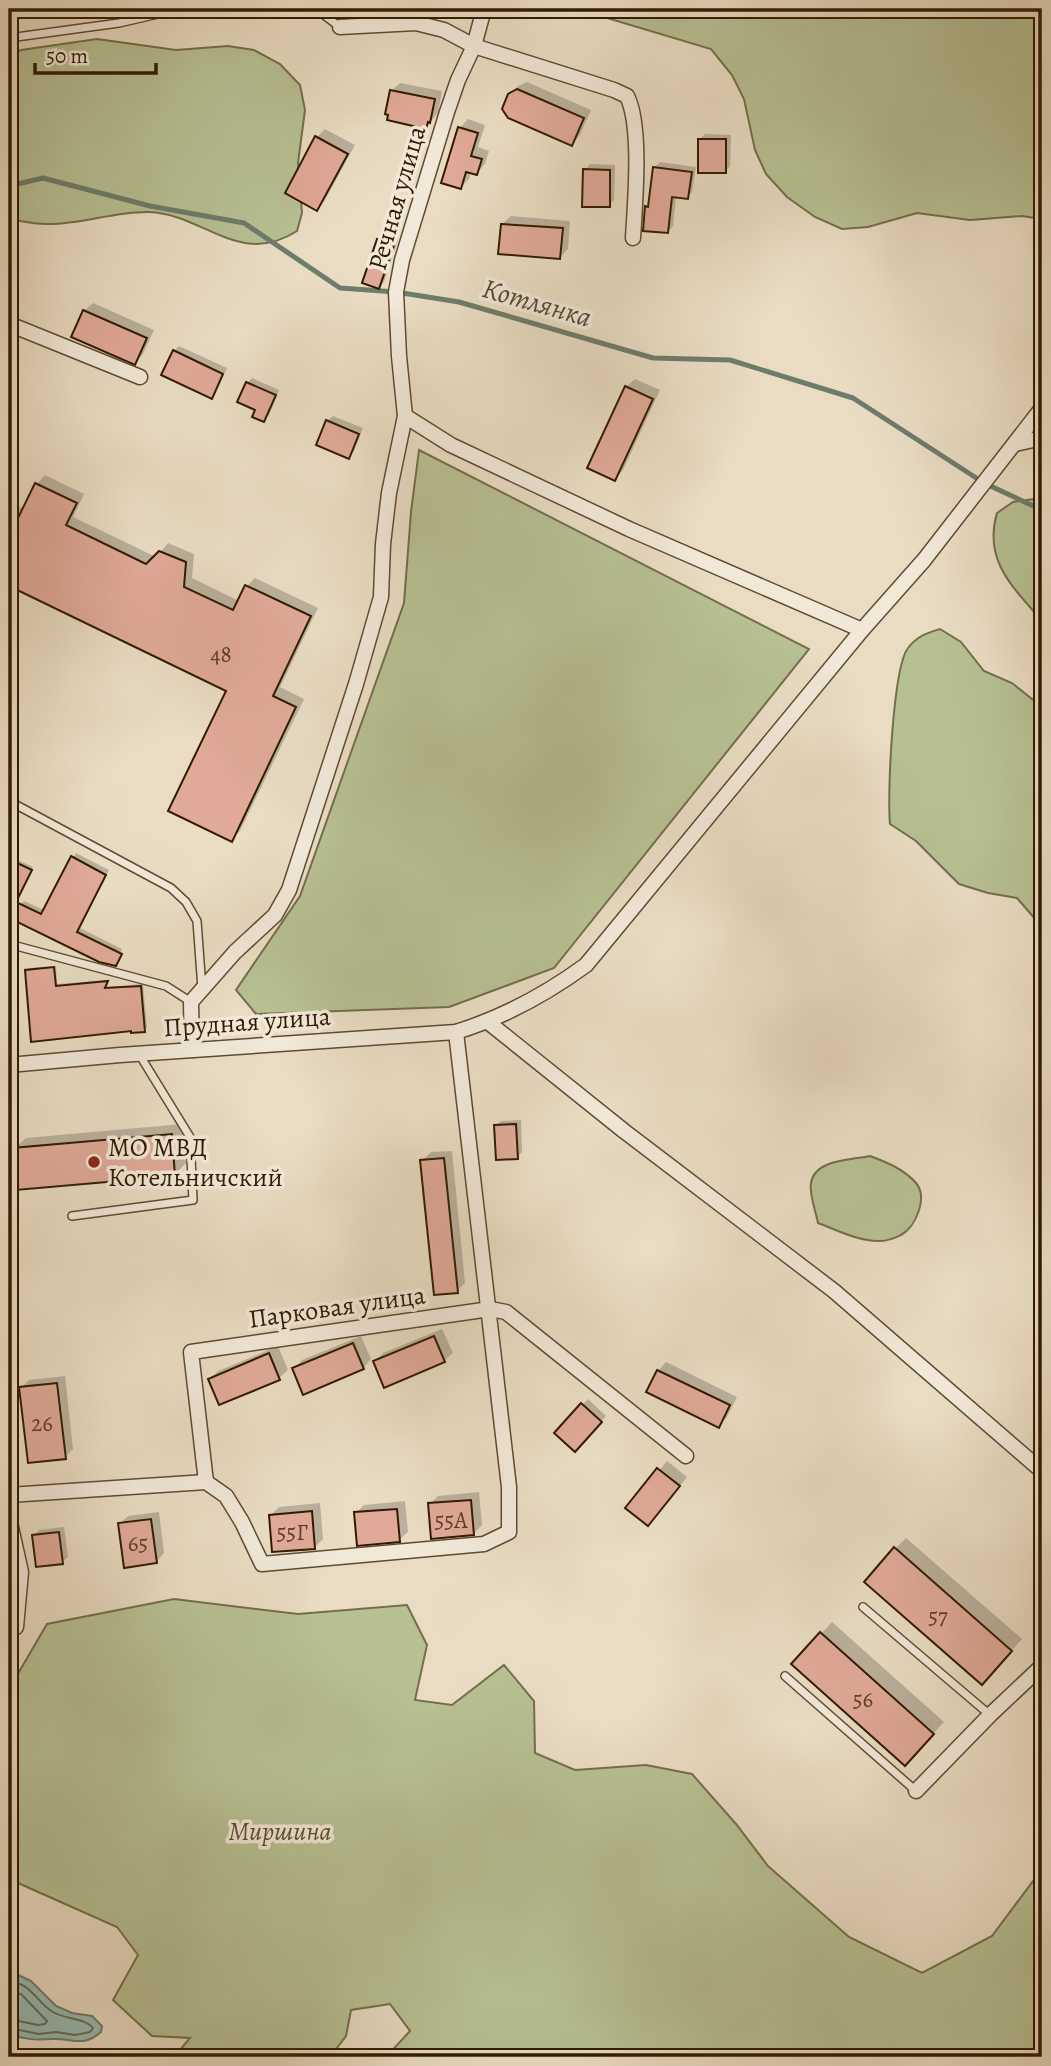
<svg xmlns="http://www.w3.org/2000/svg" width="1051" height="2066" viewBox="0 0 1051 2066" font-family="Alegreya,serif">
	<rect width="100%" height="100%" fill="#e9dcc3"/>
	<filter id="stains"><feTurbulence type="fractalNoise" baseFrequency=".00286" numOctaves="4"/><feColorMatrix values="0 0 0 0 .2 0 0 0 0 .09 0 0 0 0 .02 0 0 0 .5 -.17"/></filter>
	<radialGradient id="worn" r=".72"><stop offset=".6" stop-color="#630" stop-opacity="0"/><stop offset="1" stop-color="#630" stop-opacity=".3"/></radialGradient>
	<!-- green -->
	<g fill="#b7c093" stroke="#746e4a" stroke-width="2">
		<polygon points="577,9 1042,9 1042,219 1022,216 970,220 917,213 868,227 842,229 815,217 787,197 766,174 755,150 744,99 732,75 711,49"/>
		<path d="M97,39l79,11 52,-4 26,4 26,14 20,21 5,25 -7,53 4,50 -5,18c-58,37 -93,-17 -148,-19 -34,-1 -69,13 -103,12 -12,0 -25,-3 -37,-5v-164l12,-5z"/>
		<polygon points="419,450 809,649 554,968 449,1007 256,1014 236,990 300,896 404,603 411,512"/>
		<path d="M1042,498v123c-29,-34 -59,-60 -45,-108l16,-11z"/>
		<path d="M940,629l21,13 23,29 28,12 30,24v211l-6,2 -19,-22 -29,-5 -29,-9 -43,-43 -26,-17c-3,-29 3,-157 18,-176 9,-12 19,-15 32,-19z"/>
		<path d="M870,1156c16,6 34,13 46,27 12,14 0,44 -15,52 -5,3 -15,6 -21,6 -20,1 -43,-11 -62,-18 -2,-11 -9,-29 -7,-40 4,-24 40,-23 59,-27z"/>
		<polygon points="174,1599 298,1614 407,1605 427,1645 415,1700 452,1705 504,1665 534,1701 535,1753 575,1770 646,1765 692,1774 736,1824 768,1866 849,1937 922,1973 992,1936 1042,1869 1042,2057 386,2057 410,2031 390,2004 351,2010 346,2036 330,2057 174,2057 190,2038 152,2036 113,2000 138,1955 117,1927 9,1879 9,1689 47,1624"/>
	</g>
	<!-- water -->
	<path fill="#97bcb4" stroke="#6e7c6c" stroke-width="2" d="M14,1973l17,8 25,25 16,7 20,3 10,10 -1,6c-18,16 -28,6 -48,7 -16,1 -29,1 -44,-5v-55z"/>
	<!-- shadow -->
	<g fill="#0003">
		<polygon points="352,9 413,9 410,12 353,15"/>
		<polygon points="527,82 591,110 580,135 572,144 509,95 518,86"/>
		<polygon points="400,83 442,91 438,113 426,127 391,91"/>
		<polygon points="468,119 485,125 478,147 489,151 485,164 477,173 471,171 469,179 461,187 460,128"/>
		<polygon points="325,129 355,145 325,200 317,209 317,137"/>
		<polygon points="705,134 731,135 730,166 725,172 700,139"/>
		<polygon points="660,162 696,167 692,192 687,198 676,196 673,226 668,231 646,207 650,204 655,167"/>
		<polygon points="590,164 615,165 614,200 609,205 585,170"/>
		<polygon points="511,216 570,221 568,249 560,257 502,224"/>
		<polygon points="383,235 398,240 384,282 379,287 378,240"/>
		<polygon points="93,303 154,330 143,354 135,363 84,311"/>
		<polygon points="179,346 227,368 216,391 211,397 174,351"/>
		<polygon points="252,378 279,390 269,415 263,420 247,383"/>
		<polygon points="635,379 660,390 623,470 615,479 626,387"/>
		<polygon points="333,416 363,428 354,451 348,457 327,421"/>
		<polygon points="45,475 84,494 73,517 156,557 168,543 194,554 192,578 239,601 247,586 255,578 318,608 280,687 304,699 240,831 232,839 228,690 9,585 9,502 24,509 37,484"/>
		<polygon points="76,853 109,870 80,928 122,949 116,962 22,922 21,904 24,901 44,910"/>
		<polygon points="9,856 33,867 25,881 9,882"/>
		<polygon points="56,966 57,984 108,980 105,987 143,984 147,1028 133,1031 26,970 29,968"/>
		<polygon points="521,1120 522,1152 517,1157 496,1126 501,1121"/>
		<polygon points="182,1124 186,1163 175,1174 14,1149 26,1138"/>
		<polygon points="452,1151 465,1283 457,1291 422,1161 431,1152"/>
		<polygon points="442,1329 453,1353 444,1361 375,1362 383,1353"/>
		<polygon points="361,1336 371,1359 363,1368 294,1369 302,1360"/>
		<polygon points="278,1346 288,1370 279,1378 220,1403 210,1379 218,1371"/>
		<polygon points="666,1362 737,1397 727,1417 719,1425 658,1371"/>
		<polygon points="65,1376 73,1449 65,1457 21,1388 29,1380"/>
		<polygon points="588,1399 606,1416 575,1450 557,1433"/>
		<polygon points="667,1461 687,1477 656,1516 628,1508"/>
		<polygon points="479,1492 482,1525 473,1534 430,1504 438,1496"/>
		<polygon points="405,1501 408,1532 399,1540 356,1513 364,1505"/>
		<polygon points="320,1503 323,1539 315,1547 271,1515 279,1507"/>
		<polygon points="159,1512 164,1553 156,1562 120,1524 128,1516"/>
		<polygon points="64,1527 68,1557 62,1562 34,1536 39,1530"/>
		<polygon points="906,1538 1022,1639 993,1672 895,1549"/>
		<polygon points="832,1622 944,1722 916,1752 793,1664"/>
	</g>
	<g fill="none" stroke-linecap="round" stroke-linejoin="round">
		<!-- shore -->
		<g stroke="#646c5a" stroke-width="2">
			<path d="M9,1983c20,-3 28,20 44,29 11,7 32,6 40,16l-3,4 -15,3 -19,-3 -17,2 -30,-6"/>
			<polyline points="9,1991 21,1994 47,2021 45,2024 38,2025 9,2019"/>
		</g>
		<!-- stream -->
		<polyline stroke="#6e7c6c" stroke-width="5" points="9,186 43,178 150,206 244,223 340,288 396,292 459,302 653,358 730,360 853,398 984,483 1042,510"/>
	</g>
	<!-- building -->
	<g fill="#e0a998" stroke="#311b00" stroke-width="2">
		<polygon points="351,9 397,9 398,14 352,17"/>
		<polygon points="517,89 584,118 572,146 508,118 502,109 508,94"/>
		<polygon points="390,90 435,99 430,123 428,122 426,129 387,120 388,115 385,114"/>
		<polygon points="458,127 478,133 471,156 482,159 477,175 466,172 461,189 441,183"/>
		<polygon points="315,136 348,154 317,211 285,193"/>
		<rect x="698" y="139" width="28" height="34"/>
		<polygon points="653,167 692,172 688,199 672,197 668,233 643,231 645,206 648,207"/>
		<polygon points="583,169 610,170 610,207 582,207"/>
		<polygon points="501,224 563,228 560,259 498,254"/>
		<polygon points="377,239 394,245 379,289 362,283"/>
		<polygon points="83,310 147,338 135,365 71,337"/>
		<polygon points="173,350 223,374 212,399 161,375"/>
		<polygon points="246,382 276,395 264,422 252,417 255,410 237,402"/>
		<polygon points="625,386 653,399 615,481 587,468"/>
		<polygon points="326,420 359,434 349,459 316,445"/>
		<polygon points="35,483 77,503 66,525 146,564 159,551 186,562 184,587 233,610 245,585 311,616 273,696 296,707 232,842 168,811 226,691 9,586 9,514 18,518"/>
		<polygon points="71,856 106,875 77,932 122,954 116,966 99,962 9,918 9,859 32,870 16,902 41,914"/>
		<polygon points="54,967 56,986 108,981 105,988 141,986 145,1032 131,1033 131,1031 31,1042 25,970"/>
		<polygon points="516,1124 518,1159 496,1160 494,1125"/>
		<polygon points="172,1134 175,1176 16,1190 12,1148"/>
		<polygon points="444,1158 458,1293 434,1295 420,1160"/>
		<polygon points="434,1336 445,1362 384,1388 373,1361"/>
		<polygon points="353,1343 364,1369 303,1395 292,1368"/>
		<polygon points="269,1353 280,1380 219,1405 208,1379"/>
		<polygon points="657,1370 730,1405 719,1428 646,1392"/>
		<polygon points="57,1383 66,1459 28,1463 19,1387"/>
		<polygon points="581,1403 602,1422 575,1452 554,1433"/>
		<polygon points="657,1468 680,1486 648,1526 625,1508"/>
		<polygon points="471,1500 474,1535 431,1539 428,1503"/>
		<polygon points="397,1509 400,1542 357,1546 354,1512"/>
		<polygon points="312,1511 315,1549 272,1552 269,1515"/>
		<polygon points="151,1519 157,1563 124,1568 118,1523"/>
		<polygon points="59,1532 63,1564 36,1567 32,1535"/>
		<polygon points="894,1547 1012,1651 982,1685 864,1582"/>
		<polygon points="820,1632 934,1734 905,1766 791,1664"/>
	</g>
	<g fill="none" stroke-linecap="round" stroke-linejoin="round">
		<!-- lane casing -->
		<g stroke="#5f4b31" stroke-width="10">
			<g id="lane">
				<polyline points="316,9 340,27"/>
				<polyline points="9,38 119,23 180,9"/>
				<polyline points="9,801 171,888 186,902 197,921 202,989"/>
				<polyline points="9,944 166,986 191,1002"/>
				<polyline points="72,1216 193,1200 190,1137 139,1054"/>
				<polyline points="863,1607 990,1715"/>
				<polyline points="785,1676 916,1791"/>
			</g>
		</g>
		<!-- street casing -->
		<g stroke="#5f4b31" stroke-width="17">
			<g id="street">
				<path d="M340,27l76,-4 28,7 30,16 140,44 13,6c15,30 8,107 6,142"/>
				<polyline points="9,324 140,377"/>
				<polyline points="405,416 451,445 629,529 862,630"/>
				<polyline points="1015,444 1042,438"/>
				<polyline points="488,1022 624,1131 834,1291 1042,1471"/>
				<polyline points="192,1050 191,1002 235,952 275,915 289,890 356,684 381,597 383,544 389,493 405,416 399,356 396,292 402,260 447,112 458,80 474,46 484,9"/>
				<path d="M9,1065l111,-10 336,-23c48,-15 89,-37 130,-67l276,-335 62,-70 118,-152"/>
				<polyline points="206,1482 191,1352 490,1309 506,1312 686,1456"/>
				<polyline points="9,1495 206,1482 226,1496 242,1522 262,1564 484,1544 509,1532 509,1487 456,1032"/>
				<polyline points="9,1518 21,1572 16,1627"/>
				<polyline points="916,1791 990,1715 1042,1666"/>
			</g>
		</g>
		<!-- lane -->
		<use href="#lane" stroke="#f1e8d8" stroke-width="7"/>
		<!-- street -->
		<use href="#street" stroke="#f1e8d8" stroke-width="14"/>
	</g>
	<!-- markers -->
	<circle fill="#8f2418" stroke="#f1e8d8" stroke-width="2.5" cx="94" cy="1162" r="7"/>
	<g text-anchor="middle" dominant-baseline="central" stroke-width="7" stroke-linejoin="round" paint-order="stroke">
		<!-- number labels -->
		<g font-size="23" fill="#5d3e26">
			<text x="221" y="654">48</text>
			<text x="42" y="1423">26</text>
			<text x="451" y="1520">55А</text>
			<text x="292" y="1532">55Г</text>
			<text x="138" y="1543">65</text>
			<text x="938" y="1616">57</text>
			<text x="863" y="1699">56</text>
		</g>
		<!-- street labels -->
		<g font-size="26" fill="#311b00" stroke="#f1e8d8">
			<text transform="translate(397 198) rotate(-74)">Речная улица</text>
			<text transform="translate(247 1022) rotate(-4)">Прудная улица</text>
			<text transform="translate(337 1307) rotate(-8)">Парковая улица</text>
		</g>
		<!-- poi labels -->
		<g font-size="26" fill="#311b00" stroke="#f1e8d8" text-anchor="start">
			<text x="108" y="1147">МО МВД<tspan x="108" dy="30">Котельничский</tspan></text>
		</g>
		<!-- park labels -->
		<g font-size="26" font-style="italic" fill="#594d2c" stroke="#f1e8d8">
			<text x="280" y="1831">Миршина</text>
		</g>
		<!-- water labels -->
		<g font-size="28" font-style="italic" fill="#504b36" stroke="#f1e8d8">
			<text transform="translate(537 303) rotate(16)">Котлянка</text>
		</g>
	</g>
	<!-- margin -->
	<rect width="1051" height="2066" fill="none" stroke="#e9dcc3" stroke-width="35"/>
	<rect x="10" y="10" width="1030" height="2045" fill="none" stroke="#311b00" stroke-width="3.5"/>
	<rect x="18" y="18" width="1016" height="2031" fill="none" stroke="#311b00" stroke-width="2"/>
	<!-- scale -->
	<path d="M35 63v10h121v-10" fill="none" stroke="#311b00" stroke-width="3.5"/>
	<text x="46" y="63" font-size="21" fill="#311b00" stroke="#f1e8d8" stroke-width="5" paint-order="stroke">50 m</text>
	<rect width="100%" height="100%" filter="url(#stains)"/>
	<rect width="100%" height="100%" fill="url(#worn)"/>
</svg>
